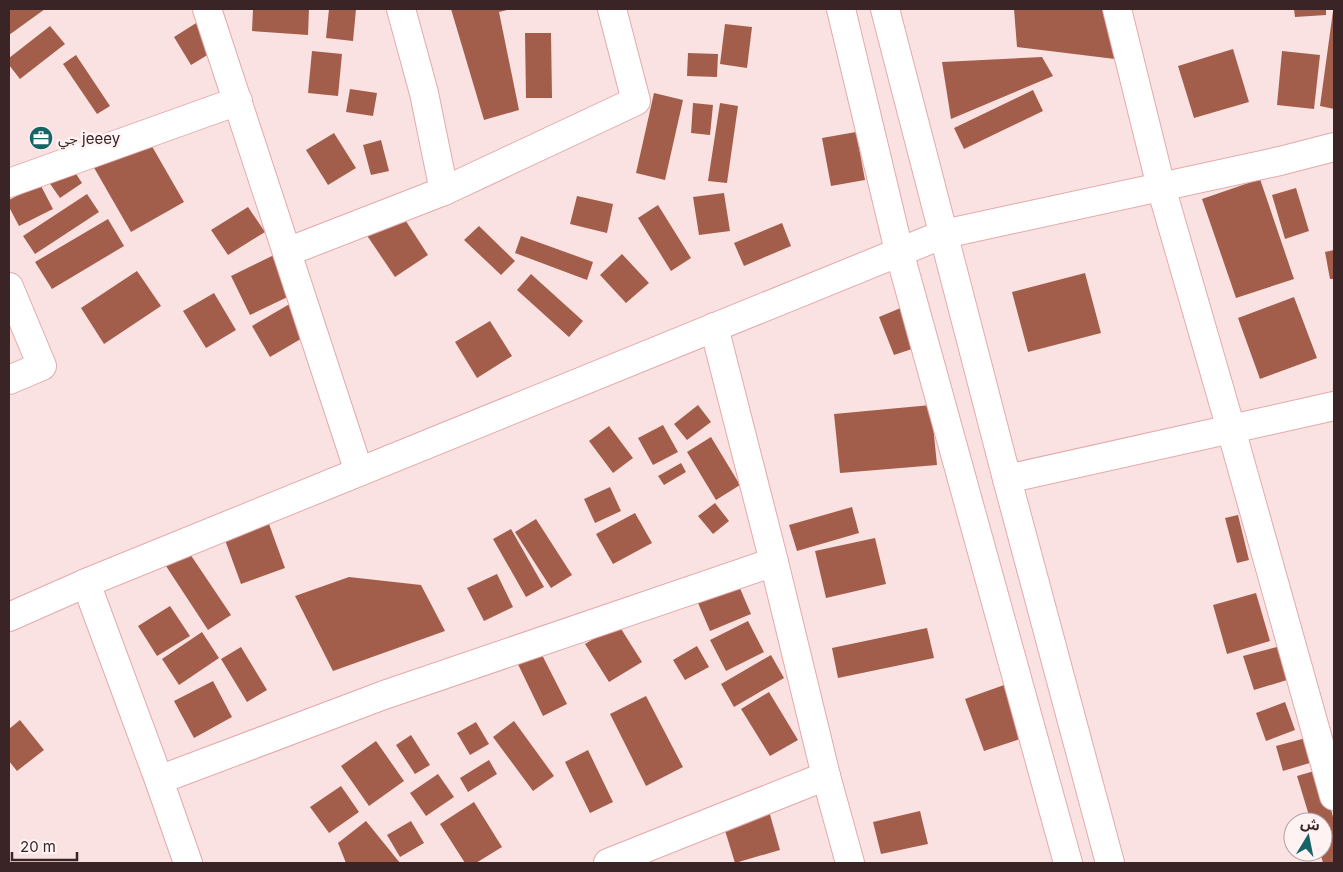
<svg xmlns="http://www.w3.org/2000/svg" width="1343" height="872" viewBox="0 0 1343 872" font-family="Inter,'Noto Sans Arabic',sans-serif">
	<rect width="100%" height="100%" fill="#fae2e2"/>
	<!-- building -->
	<g fill="#a35e4b">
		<polygon points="9,9 45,9 9,35"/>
		<polygon points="253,9 309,9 308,35 252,31"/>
		<polygon points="329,9 356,9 353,41 326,38"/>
		<polygon points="451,9 511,9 499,12 519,110 484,120"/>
		<polygon points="1014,9 1109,9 1123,60 1017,47"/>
		<polygon points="1294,9 1326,9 1326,15 1295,17"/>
		<polygon points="1333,11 1334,11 1334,109 1320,106"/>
		<polygon points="201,20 219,48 191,65 174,37"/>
		<polygon points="725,24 752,27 747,68 720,64"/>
		<polygon points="50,26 65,44 20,79 9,65 9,58"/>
		<polygon points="525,33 551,33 552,98 526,98"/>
		<polygon points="1233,49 1249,102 1194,118 1178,66"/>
		<polygon points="312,51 342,54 338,96 308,93"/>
		<polygon points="1282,51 1320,55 1314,109 1277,105"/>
		<polygon points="688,53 718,54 717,77 687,76"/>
		<polygon points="76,55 110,106 97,114 63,64"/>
		<polygon points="1042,57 1053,76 951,119 942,62"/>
		<polygon points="350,89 377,93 373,116 346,112"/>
		<polygon points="1033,90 1043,111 964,149 954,128"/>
		<polygon points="654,93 683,100 665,180 636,173"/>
		<polygon points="693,103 713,105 710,135 691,133"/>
		<polygon points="720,103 738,106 727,183 708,181"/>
		<polygon points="138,122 184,202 131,232 85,152"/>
		<polygon points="856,132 865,180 831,186 822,138"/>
		<polygon points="334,133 356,168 328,185 306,150"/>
		<polygon points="381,140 389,171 371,175 363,145"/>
		<polygon points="69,163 82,183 60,198 46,178"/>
		<polygon points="1260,179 1294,279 1236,298 1202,199"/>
		<polygon points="40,184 53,209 19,226 9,207 9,200"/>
		<polygon points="1296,188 1309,231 1285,239 1272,195"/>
		<polygon points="724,193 730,231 699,235 693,197"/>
		<polygon points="87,194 99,212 35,254 23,236"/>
		<polygon points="577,196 613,204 607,233 570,224"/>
		<polygon points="658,205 691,258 671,271 638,218"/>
		<polygon points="248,207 265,232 228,255 211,230"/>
		<polygon points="400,212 428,255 395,277 366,234"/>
		<polygon points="108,219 124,246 52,289 35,262"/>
		<polygon points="782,223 791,246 744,266 734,243"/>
		<polygon points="479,226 515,261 501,275 464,240"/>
		<polygon points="521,236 593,262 587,280 515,253"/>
		<polygon points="1334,250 1334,279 1330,279 1325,252"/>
		<polygon points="276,254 296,293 250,315 231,276"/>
		<polygon points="622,254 649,283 626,303 600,275"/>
		<polygon points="137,271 161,306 104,344 81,308"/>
		<polygon points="1085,273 1101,333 1028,352 1012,292"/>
		<polygon points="531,274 583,321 569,337 517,290"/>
		<polygon points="214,293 236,330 206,348 183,311"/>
		<polygon points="1294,297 1317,358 1260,379 1238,318"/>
		<polygon points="293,302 311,333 270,357 252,326"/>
		<polygon points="903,307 918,347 894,355 879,317"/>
		<polygon points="490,321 512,356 477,378 455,342"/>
		<polygon points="698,405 711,422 687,440 674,424"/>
		<polygon points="931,405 937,465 840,473 834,414"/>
		<polygon points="663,425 678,452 653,465 638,438"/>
		<polygon points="609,426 633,458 613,473 589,441"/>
		<polygon points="711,437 740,485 716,500 687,452"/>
		<polygon points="681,463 686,472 664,485 658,476"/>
		<polygon points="610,487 621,511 595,523 584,499"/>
		<polygon points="715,503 729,521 713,534 698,516"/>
		<polygon points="852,507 859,533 797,551 789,525"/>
		<polygon points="635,513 652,543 613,564 596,534"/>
		<polygon points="1238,515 1249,560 1237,563 1225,518"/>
		<polygon points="536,519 572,575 551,588 515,532"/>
		<polygon points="269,524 285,568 241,584 225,540"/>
		<polygon points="511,529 544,587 526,597 493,539"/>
		<polygon points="875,538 886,584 826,598 815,551"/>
		<polygon points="186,548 231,615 208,630 164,563"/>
		<polygon points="497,574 513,607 484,621 467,588"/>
		<polygon points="349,577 421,585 445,631 333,671 295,596"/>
		<polygon points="736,579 751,614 710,631 695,596"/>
		<polygon points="1256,593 1270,641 1227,654 1213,605"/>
		<polygon points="170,606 190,636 157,656 138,626"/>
		<polygon points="748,621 764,652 726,671 710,640"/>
		<polygon points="618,624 642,662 609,682 585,644"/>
		<polygon points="927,628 934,658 838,678 832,648"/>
		<polygon points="202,632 219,658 179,685 162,659"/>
		<polygon points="537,645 567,704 543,716 514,656"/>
		<polygon points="697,646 709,667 685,680 673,660"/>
		<polygon points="241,647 267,690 247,702 221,659"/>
		<polygon points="1277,647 1287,680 1254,690 1243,656"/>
		<polygon points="771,655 784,678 734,707 721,684"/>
		<polygon points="213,681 232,717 194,738 174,701"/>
		<polygon points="1004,685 1023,738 984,751 965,699"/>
		<polygon points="769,692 798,740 770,756 741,709"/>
		<polygon points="646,696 683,767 646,786 610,714"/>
		<polygon points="1285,702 1295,730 1266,741 1256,713"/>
		<polygon points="20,720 44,750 17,771 9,761 9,729"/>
		<polygon points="514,721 554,776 533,791 493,737"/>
		<polygon points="476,722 489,744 470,755 457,733"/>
		<polygon points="411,735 430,765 415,774 396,745"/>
		<polygon points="1306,738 1313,762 1283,771 1276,746"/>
		<polygon points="376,741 404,781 369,806 341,766"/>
		<polygon points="588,750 613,802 590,813 565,762"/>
		<polygon points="489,760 497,774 468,792 460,778"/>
		<polygon points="1321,769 1334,821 1334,863 1323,863 1320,852 1323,852 1323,822 1311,822 1297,776"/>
		<polygon points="438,774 454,797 426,816 410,793"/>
		<polygon points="341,786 359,812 329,833 310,807"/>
		<polygon points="474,802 502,847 476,863 465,863 440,824"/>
		<polygon points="769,811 780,850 735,863 723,824"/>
		<polygon points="920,811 928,844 881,854 873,822"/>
		<polygon points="366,821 400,863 346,863 338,843"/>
		<polygon points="411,821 424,843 400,857 387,835"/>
	</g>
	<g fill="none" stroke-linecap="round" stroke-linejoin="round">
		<!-- minor casing -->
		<g stroke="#e3aaac" stroke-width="30">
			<g id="minor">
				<polyline points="207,9 359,472"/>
				<polyline points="841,9 899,251 1068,863"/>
				<polyline points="885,9 1007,479 1110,863"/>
				<polyline points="1117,9 1161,187 1231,429 1334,796"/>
				<polyline points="9,183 238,101"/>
				<polyline points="444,191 636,101 612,9"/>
				<polyline points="287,252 444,191 424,93 401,9"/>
				<polyline points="9,287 42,366 9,380"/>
				<polyline points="1007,479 1334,406"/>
				<polyline points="774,562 826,776 850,863"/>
				<polyline points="86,583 159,780 188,863"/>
				<polyline points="9,617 86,583 944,234 1280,161 1334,147"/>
				<polyline points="159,780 384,695 774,562 714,327"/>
				<polyline points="608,863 826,776"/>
			</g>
		</g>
		<!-- minor -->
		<use href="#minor" stroke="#fff" stroke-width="28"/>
	</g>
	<!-- icons -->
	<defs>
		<g id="office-disc" transform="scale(1.25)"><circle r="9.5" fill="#166566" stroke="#fff2f3"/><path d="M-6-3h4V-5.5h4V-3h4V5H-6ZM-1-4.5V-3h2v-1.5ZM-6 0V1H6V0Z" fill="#fff"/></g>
	</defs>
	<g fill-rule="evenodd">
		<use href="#office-disc" x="41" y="138"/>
	</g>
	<g text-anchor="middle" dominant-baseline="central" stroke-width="5" stroke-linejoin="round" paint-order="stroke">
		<!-- poi labels -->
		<g font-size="15" fill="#3a2425" stroke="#fff2f3" text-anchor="start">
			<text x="58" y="138">جي jeeey</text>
		</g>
	</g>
	<!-- border -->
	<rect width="1343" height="872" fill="none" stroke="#3a2425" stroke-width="20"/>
	<!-- north arrow -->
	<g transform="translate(1308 837) rotate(10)"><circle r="24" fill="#fff2f3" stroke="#b0a0a1"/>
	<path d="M0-4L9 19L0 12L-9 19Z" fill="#166566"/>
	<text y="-8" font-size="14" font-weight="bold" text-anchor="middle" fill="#3a2425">ش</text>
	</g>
	<!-- scale -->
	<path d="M12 852v8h65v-8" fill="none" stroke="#3a2425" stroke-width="2.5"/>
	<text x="20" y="852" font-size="15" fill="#3a2425" stroke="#fff2f3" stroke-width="4" paint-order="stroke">20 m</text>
</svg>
